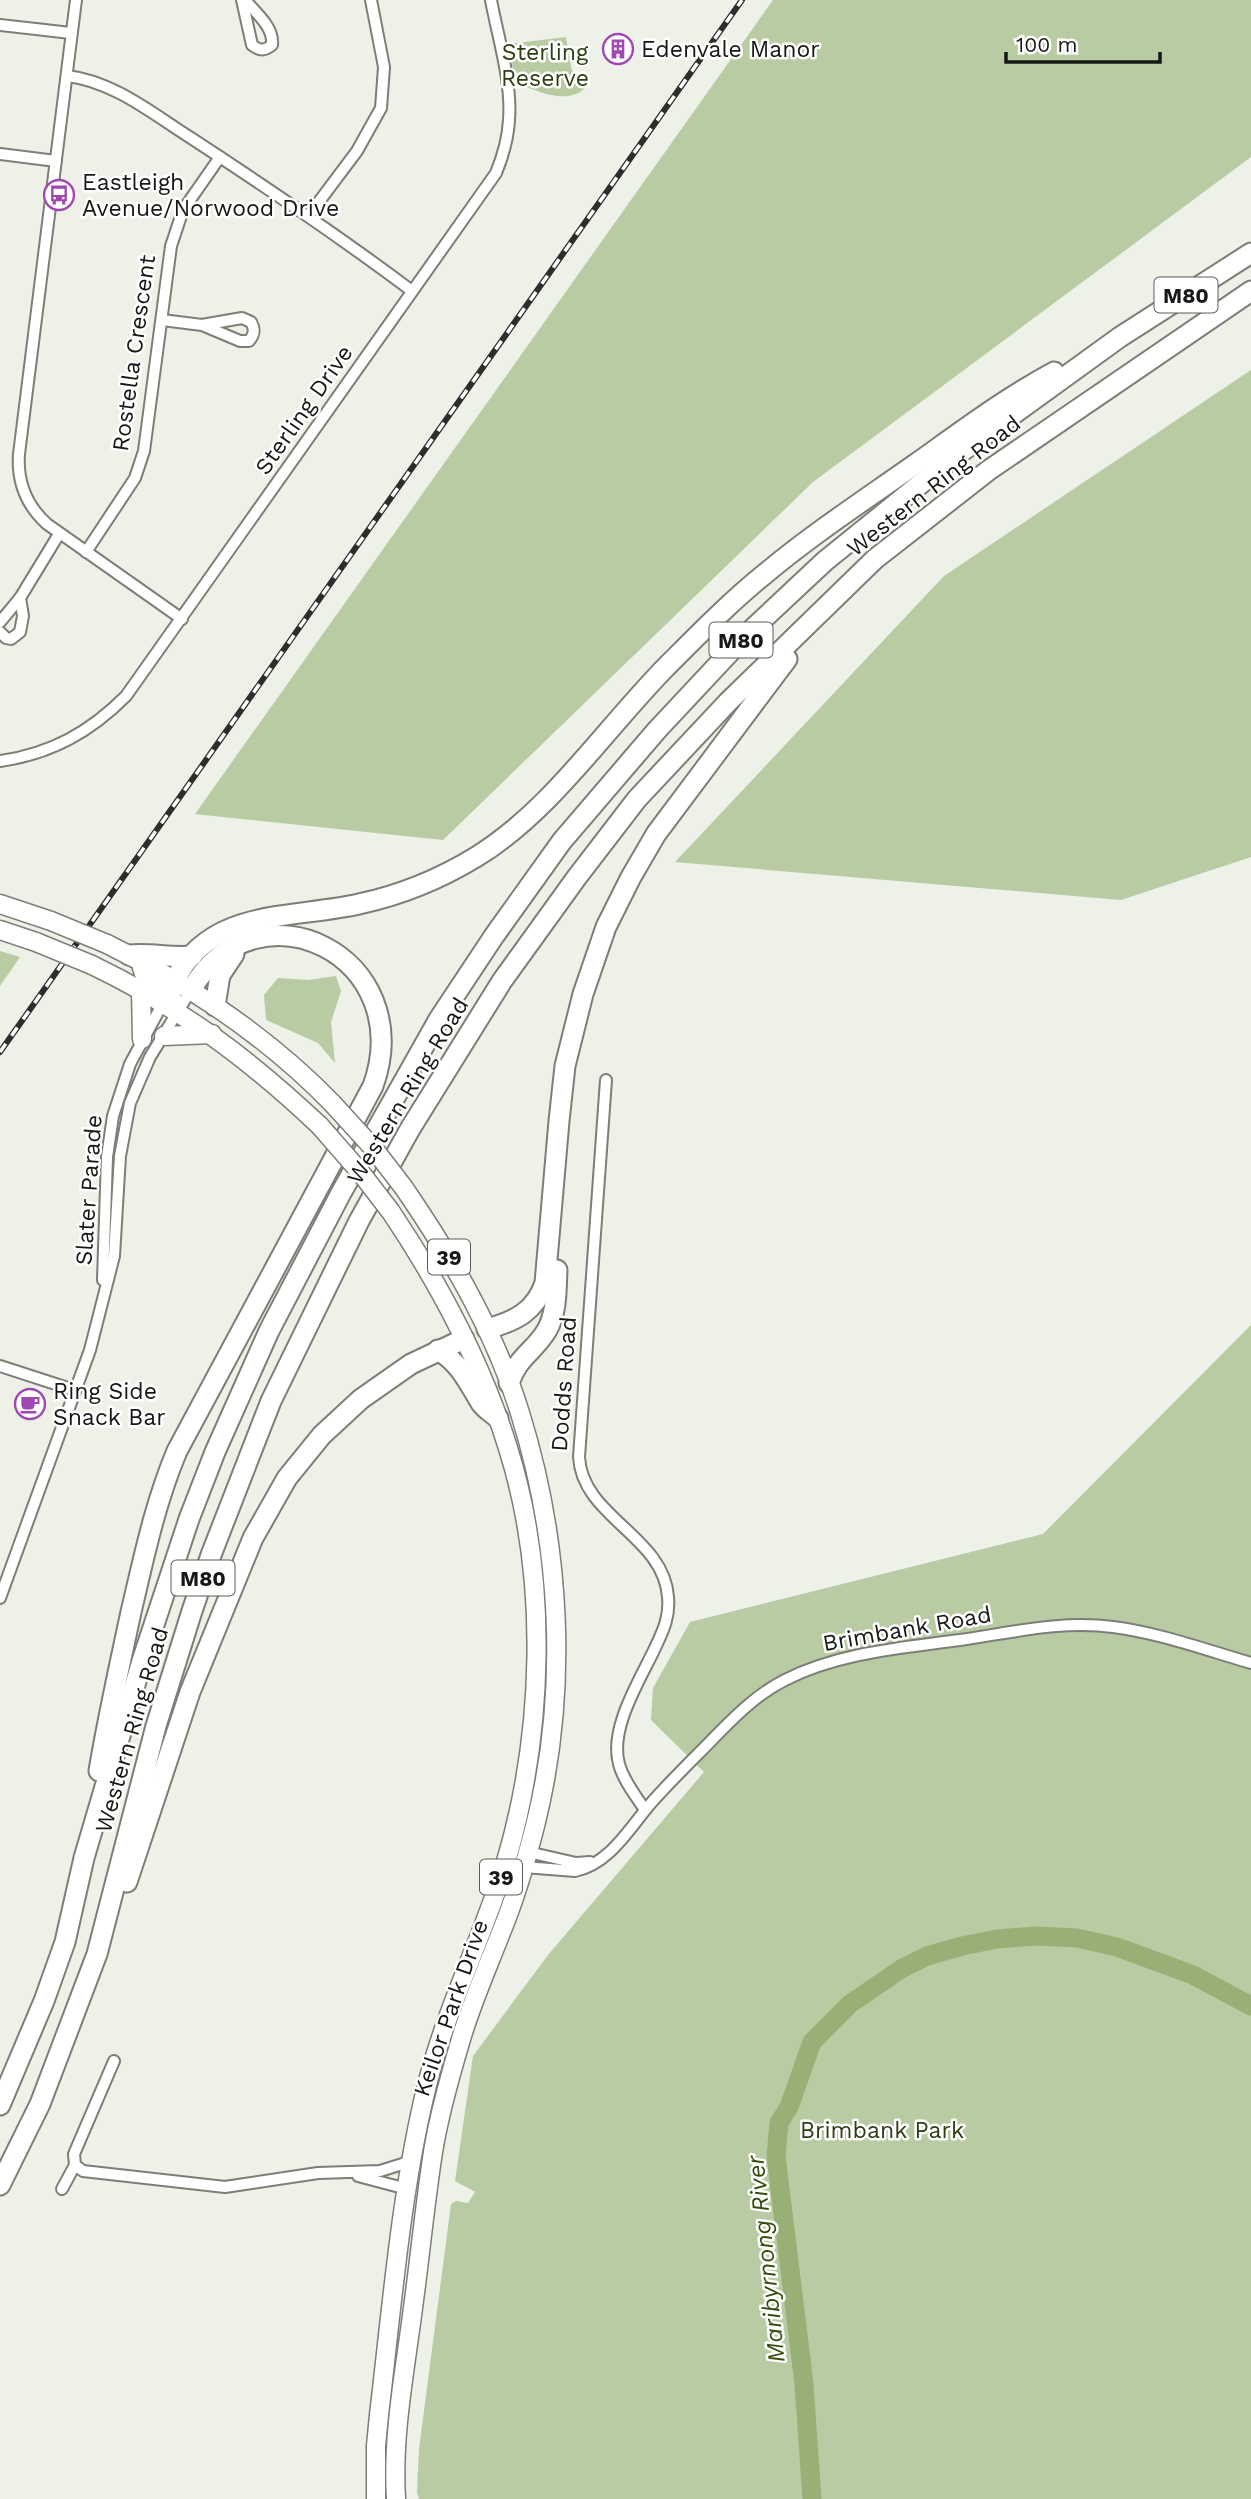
<svg xmlns="http://www.w3.org/2000/svg" width="1251" height="2499" viewBox="0 0 1251 2499" font-family="'Work Sans',sans-serif">
	<rect width="100%" height="100%" fill="#edf1e7"/>
	<!-- green -->
	<g fill="#b9cba2">
		<polygon points="773,0 1251,0 1251,157 813,482 443,840 195,814"/>
		<path d="M566,37l6,34 18,11c-18,27 -51,9 -75,1l-6,-39z"/>
		<polygon points="1251,370 1251,857 1121,900 675,862 944,576"/>
		<polygon points="0,951 20,957 0,986"/>
		<polygon points="336,976 341,991 331,1022 335,1063 318,1043 266,1020 264,995 278,978 308,980"/>
		<polygon points="1251,1325 1251,2499 419,2499 417,2492 419,2449 451,2204 456,2201 468,2203 475,2192 455,2181 473,2056 548,1955 704,1772 651,1720 653,1688 690,1622 1043,1534"/>
	</g>
	<g fill="none" stroke-linecap="round" stroke-linejoin="round">
		<!-- river -->
		<polyline stroke="#98af76" stroke-width="19" points="812,2499 804,2384 776,2156 779,2123 789,2107 812,2042 850,2004 901,1969 927,1956 962,1946 997,1939 1036,1936 1077,1938 1117,1947 1193,1975 1251,2006"/>
		<!-- minor casing -->
		<g stroke="#7c7f77" stroke-width="14">
			<g id="minor">
				<path d="M76,0l-57,454c-2,28 7,51 28,70l135,95"/>
				<path d="M242,0l10,45c8,6 12,6 20,0 2,-18 -16,-32 -27,-45"/>
				<polyline points="0,25 71,33"/>
				<path d="M67,76c46,5 86,38 124,62 75,49 149,99 221,153"/>
				<polyline points="0,154 56,161"/>
				<polyline points="309,215 357,151 381,108 384,67 371,0"/>
				<path d="M162,320l40,5 38,16h9c6,-7 6,-12 2,-19l-9,-4 -40,7"/>
				<polyline points="86,552 135,478 144,451 171,246 183,210 220,157"/>
				<polyline points="0,622 20,598 59,534"/>
				<polyline points="0,632 6,638 11,639 20,632 23,616 20,598"/>
				<path d="M0,761c51,-7 90,-29 126,-65l370,-523c7,-17 12,-35 13,-53 3,-39 -11,-82 -18,-120"/>
				<path d="M606,1080l-27,377c3,60 85,79 89,140 2,20 -5,34 -13,51 -15,32 -46,80 -36,116 4,16 17,32 26,46"/>
				<polyline points="103,1280 107,1157 113,1116 130,1064 164,1001"/>
				<polyline points="0,1366 74,1390"/>
				<polyline points="0,1598 90,1350 114,1256 120,1156 130,1103 150,1057 191,990"/>
				<polyline points="528,1852 576,1863 590,1862"/>
				<path d="M524,1867l51,4c35,-7 55,-44 77,-69 15,-17 32,-34 48,-50 26,-26 51,-55 85,-72 53,-27 116,-32 175,-40 50,-7 101,-20 153,-13 47,6 93,23 138,36"/>
				<polyline points="114,2061 74,2154 75,2165 83,2171 225,2187 318,2173 380,2171 412,2161"/>
				<polyline points="358,2176 407,2189"/>
				<polyline points="62,2189 75,2165"/>
			</g>
		</g>
		<!-- primary casing -->
		<g stroke="#7c7f77" stroke-width="21">
			<g id="primary">
				<polyline points="0,904 51,921"/>
				<polyline points="0,930 36,942"/>
				<path d="M107,944c83,41 160,92 225,159"/>
				<path d="M92,965c89,43 156,93 228,161"/>
				<polyline points="142,968 144,974 169,992 178,1012"/>
				<polyline points="141,989 142,1039"/>
				<polyline points="164,1036 212,1034"/>
				<path d="M376,2499v-53l3,-31c13,-109 22,-225 48,-330 19,-76 55,-146 78,-220 39,-131 44,-286 3,-417 -26,-84 -68,-163 -117,-236"/>
				<path d="M396,2499c-4,-64 9,-128 17,-191 7,-52 12,-104 20,-156 6,-38 17,-76 28,-113 11,-37 27,-73 41,-109 14,-34 24,-69 33,-104 34,-135 26,-281 -15,-413 -25,-81 -68,-155 -116,-225"/>
			</g>
		</g>
		<!-- motorway casing -->
		<g stroke="#7c7f77" stroke-width="23">
			<g id="motorway">
				<path d="M129,955c22,-2 42,3 63,1"/>
				<path d="M175,980c35,-72 118,-61 184,-76 42,-9 81,-25 117,-47 74,-45 129,-128 190,-190 32,-32 64,-65 100,-94 48,-40 100,-74 151,-110 45,-32 89,-65 137,-91"/>
				<polyline points="215,1006 220,975 234,954"/>
				<path d="M487,1329c28,-8 48,-17 58,-46l14,-162 6,-55 18,-72 23,-67 25,-50 25,-43 131,-175"/>
				<path d="M438,1350c22,13 30,32 43,53 4,6 11,10 17,15"/>
				<path d="M509,1383c9,-27 25,-31 38,-53 10,-18 9,-40 10,-60"/>
				<path d="M99,1771c9,-54 21,-107 32,-159 13,-55 24,-109 46,-161l196,-365c46,-129 -115,-210 -182,-96"/>
				<polyline points="127,1882 190,1692 253,1538 287,1478 322,1435 361,1399 411,1364 464,1339"/>
				<polyline points="0,2105 44,2001 65,1942 84,1858 142,1661 189,1519 215,1452 269,1331 341,1193 439,1019 494,936 562,841 657,730 745,636 825,561 950,460 1120,337 1251,253"/>
				<polyline points="0,2185 40,2104 97,1954 156,1726 192,1611 211,1555 271,1401 359,1221 410,1129 502,981 577,877 637,799 728,702 875,559 989,470 1251,291"/>
			</g>
		</g>
		<!-- minor -->
		<use href="#minor" stroke="#fff" stroke-width="10"/>
		<!-- primary -->
		<use href="#primary" stroke="#fff" stroke-width="18"/>
		<!-- motorway -->
		<use href="#motorway" stroke="#fff" stroke-width="19"/>
		<!-- rail casing -->
		<g stroke="#2c2e2b" stroke-width="6">
			<polyline id="rail" points="0,1052 742,0"/>
		</g>
		<!-- rail -->
		<use href="#rail" stroke="#fff" stroke-width="3.5" stroke-dasharray="10" stroke-linecap="butt"/>
		<!-- primary-bridge casing -->
		<g stroke="#7c7f77" stroke-width="21" stroke-linecap="butt">
			<g id="primary-bridge">
				<polyline points="51,921 107,944"/>
				<polyline points="36,942 92,965"/>
				<polyline points="332,1103 374,1149 404,1188"/>
				<polyline points="320,1126 361,1173 391,1212"/>
			</g>
		</g>
		<!-- primary-bridge -->
		<use href="#primary-bridge" stroke="#fff" stroke-width="18"/>
	</g>
	<!-- icons -->
	<defs>
		<g id="building-ring" transform="scale(1.575)"><circle r="9.5" fill="#fff" stroke="#a047b3" stroke-width="1.5"/><path d="M-4-6H4V6H1V3H-1V6H-4ZM-2.5-4.3h1.7v1.8h-1.7ZM.8-4.3h1.7v1.8H.8ZM-2.5-1h1.7V.8h-1.7ZM.8-1h1.7V.8H.8Z" fill="#a047b3"/></g>
		<g id="bus-ring" transform="scale(1.575)"><circle r="9.5" fill="#fff" stroke="#a047b3" stroke-width="1.5"/><path d="M-5-6H5V4H4V6H2V4H-2V6H-4V4H-5ZM-3.5-4V0h7V-4ZM-3.5 1.2v1.5H-2V1.2ZM2 1.2v1.5H3.5V1.2Z" fill="#a047b3"/></g>
		<g id="cafe-ring" transform="scale(1.575)"><circle r="9.5" fill="#fff" stroke="#a047b3" stroke-width="1.5"/><path d="M-5.5-4.5H6V0H3Q3 3.5 0 3.5H-2.5Q-5.5 3.5-5.5 0ZM3-3.2v2h1.7v-2ZM-6 4.5H4V6H-6Z" fill="#a047b3"/></g>
	</defs>
	<g fill-rule="evenodd">
		<use href="#building-ring" x="618" y="49"/>
		<use href="#bus-ring" x="59" y="195"/>
		<use href="#cafe-ring" x="30" y="1404"/>
	</g>
	<g text-anchor="middle" dominant-baseline="central" stroke-width="5" stroke-linejoin="round" paint-order="stroke">
		<!-- shield labels -->
		<g fill="#fff" stroke="#5c5d5b" stroke-width="2">
			<rect x="1154.5" y="277.5" width="63" height="35" rx="5"/>
			<rect x="709.5" y="622.5" width="63" height="35" rx="5"/>
			<rect x="428" y="1239.5" width="42" height="35" rx="5"/>
			<rect x="171.5" y="1560.5" width="63" height="35" rx="5"/>
			<rect x="480" y="1859.5" width="42" height="35" rx="5"/>
		</g>
		<g font-size="21" font-weight="bold" fill="#161815">
			<text x="1186" y="295">M80</text>
			<text x="741" y="640">M80</text>
			<text x="449" y="1257">39</text>
			<text x="203" y="1578">M80</text>
			<text x="501" y="1877">39</text>
		</g>
		<!-- poi labels -->
		<g font-size="23" fill="#161815" stroke="#fff" text-anchor="start">
			<text x="641" y="49">Edenvale Manor</text>
			<text x="82" y="182">Eastleigh<tspan x="82" dy="26">Avenue/Norwood Drive</tspan></text>
			<text x="53" y="1391">Ring Side<tspan x="53" dy="26">Snack Bar</tspan></text>
		</g>
		<!-- park labels -->
		<g font-size="23" fill="#2e3d12" stroke="#fff">
			<text x="545" y="52">Sterling<tspan x="545" dy="26">Reserve</tspan></text>
			<text x="882" y="2130">Brimbank Park</text>
		</g>
		<!-- street labels -->
		<g font-size="23" fill="#161815" stroke="#fff">
			<text transform="translate(134 353) rotate(-82)">Rostella Crescent</text>
			<text transform="translate(304 410) rotate(-55)">Sterling Drive</text>
			<text transform="translate(934 486) rotate(-38)">Western Ring Road</text>
			<text transform="translate(408 1091) rotate(-59)">Western Ring Road</text>
			<text transform="translate(89 1190) rotate(-86)">Slater Parade</text>
			<text transform="translate(564 1384) rotate(-86)">Dodds Road</text>
			<text transform="translate(907 1629) rotate(-10)">Brimbank Road</text>
			<text transform="translate(132 1730) rotate(-74)">Western Ring Road</text>
			<text transform="translate(451 2008) rotate(-71)">Keilor Park Drive</text>
		</g>
		<!-- water labels -->
		<g font-size="24" font-style="italic" fill="#364a09" stroke="#fff">
			<text transform="translate(766 2259) rotate(-96)">Maribyrnong River</text>
		</g>
	</g>
	<!-- scale -->
	<path d="M1006 52v10h154v-10" fill="none" stroke="#161815" stroke-width="3.5"/>
	<text x="1016" y="52" font-size="21" fill="#161815" stroke="#ffffff" stroke-width="5" paint-order="stroke">100 m</text>
</svg>
